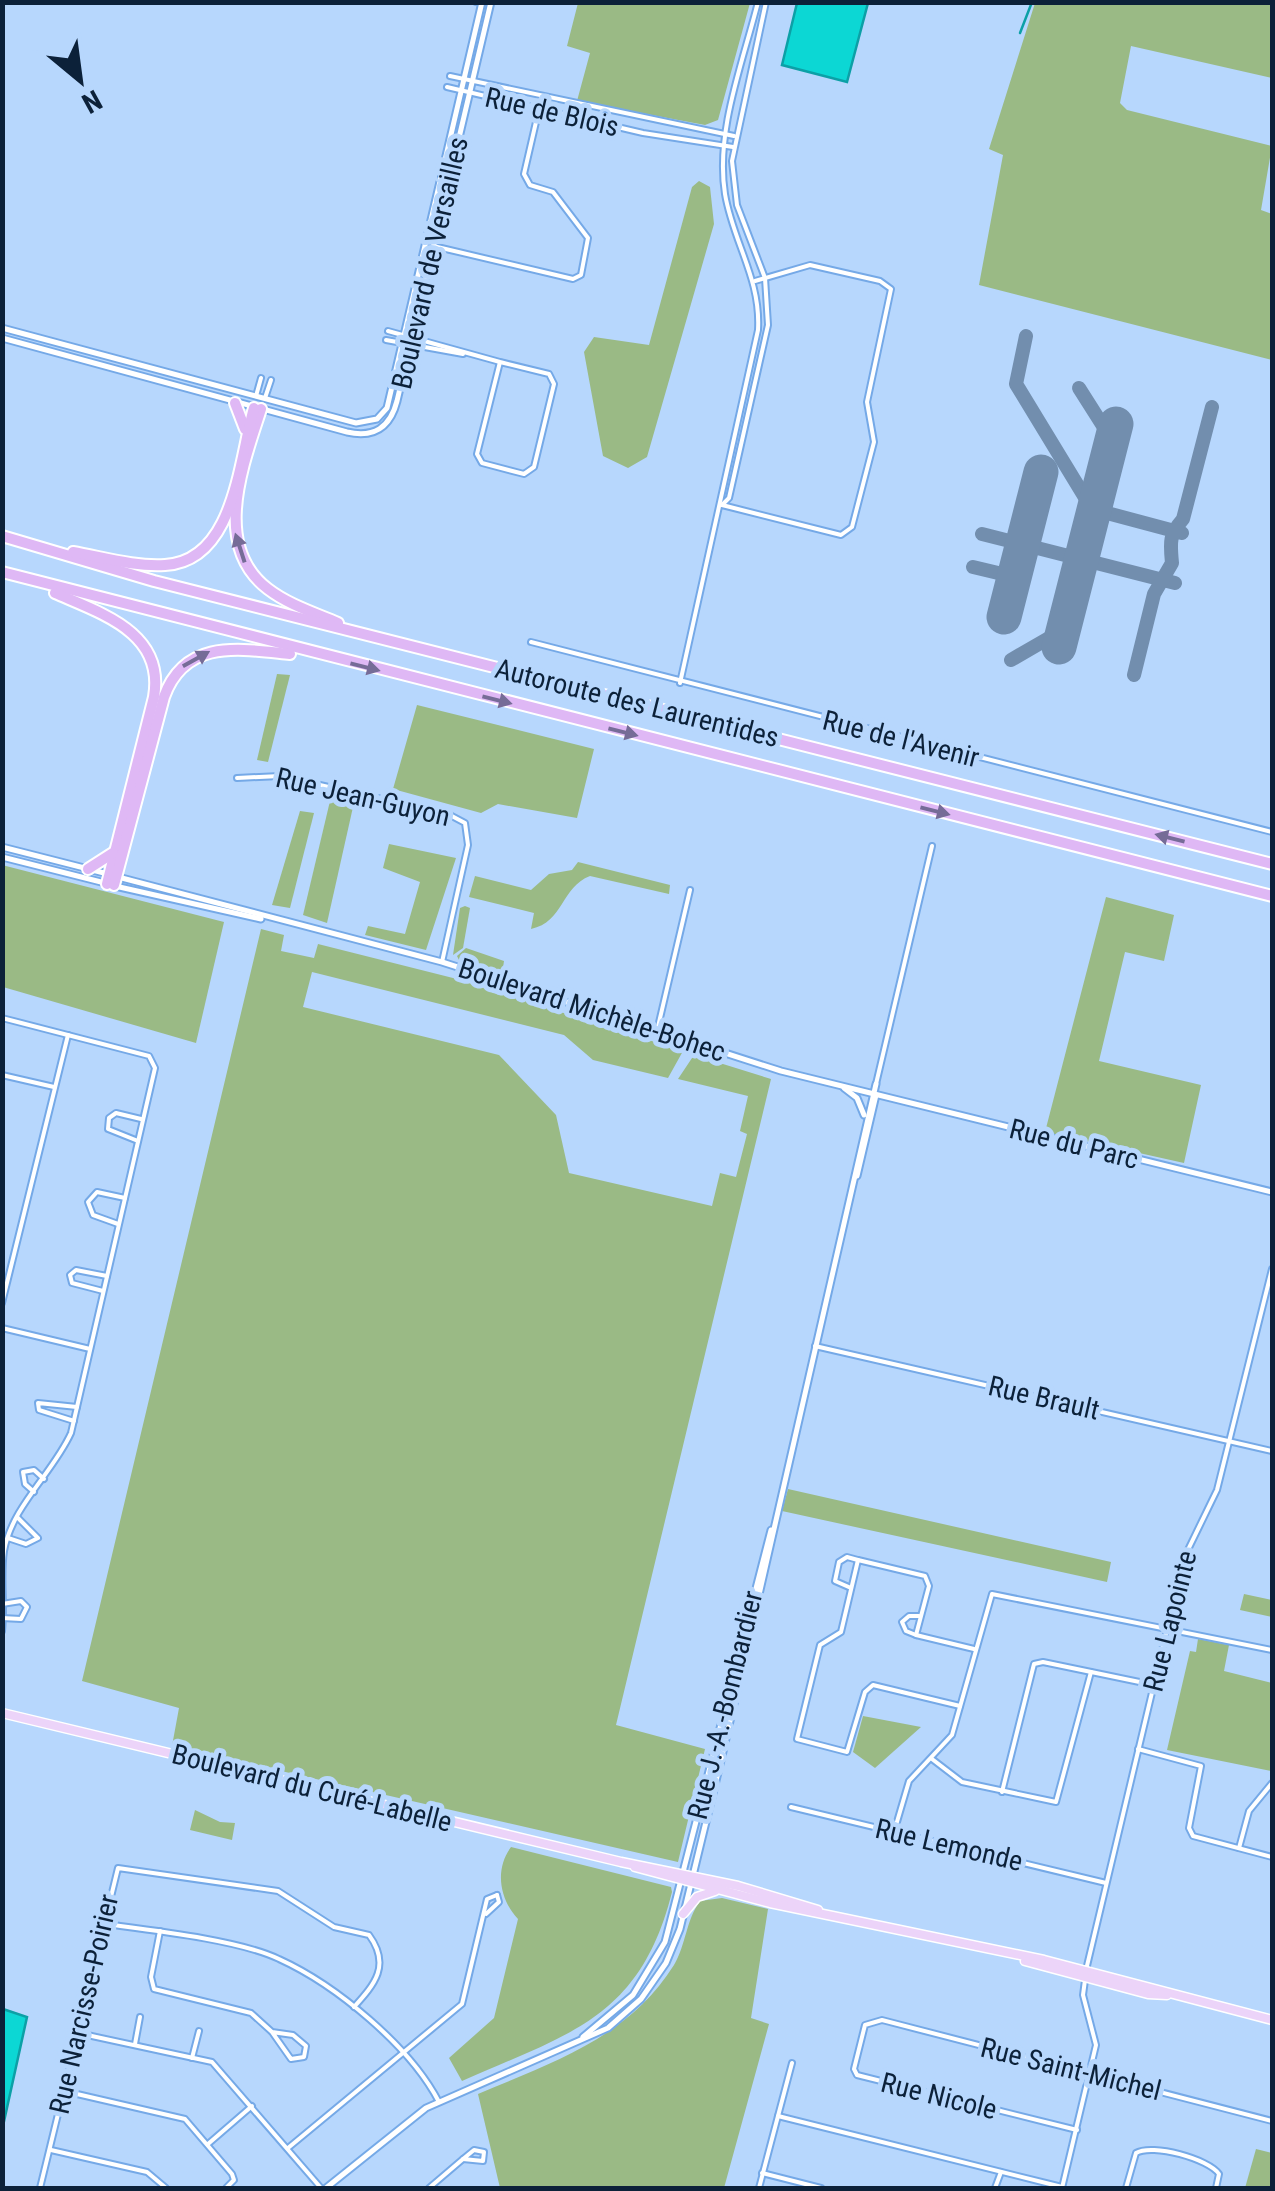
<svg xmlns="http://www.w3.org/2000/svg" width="1275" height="2191" viewBox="0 0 1275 2191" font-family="'Roboto Condensed',sans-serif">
	<rect width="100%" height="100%" fill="#b7d7fd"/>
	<!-- green -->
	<g fill="#9aba85">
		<polygon points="578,3 750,3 718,120 705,125 577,101 590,53 567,46"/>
		<polygon points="1035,3 1272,3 1272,78 1131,46 1120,103 1127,110 1272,146 1261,210 1272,214 1272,360 979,285 1003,155 989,149"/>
		<polygon points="699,181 710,187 714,224 647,457 628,468 603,456 584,352 594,337 649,345 692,187"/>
		<polygon points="277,674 290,675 268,762 257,760"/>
		<polygon points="417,705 594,749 577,818 498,804 481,813 393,789"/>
		<polygon points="330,801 353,807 327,923 303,915"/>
		<polygon points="300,811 314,813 290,908 272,905"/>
		<polygon points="389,844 456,858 426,950 365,935 368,926 405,934 420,882 383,868"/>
		<path d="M578,862l92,23 -1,9 -79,-18c-29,11 -26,46 -59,53l3,-16 -65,-16 6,-21 56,14 18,-16 23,-4z"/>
		<polygon points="2,865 224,922 196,1043 3,987"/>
		<polygon points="1106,897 1174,915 1164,961 1125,952 1099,1061 1201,1085 1184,1163 1045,1132"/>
		<polygon points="465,906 470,908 463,948 453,955 460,908"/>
		<polygon points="261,929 284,935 281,951 314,958 318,944 457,979 683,1051 668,1078 593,1060 564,1035 312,972 303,1007 499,1055 556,1115 569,1173 712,1206 720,1173 736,1177 747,1134 740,1131 748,1096 678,1079 694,1055 771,1079 616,1725 705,1749 678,1862 172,1746 179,1708 82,1681"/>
		<polygon points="466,948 504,961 502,974 459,960 457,956"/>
		<polygon points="788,1489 1111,1562 1107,1582 782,1511"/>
		<polygon points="1244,1594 1272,1600 1272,1617 1240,1610"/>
		<polygon points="1198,1639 1229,1645 1224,1671 1272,1683 1271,1771 1167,1750 1190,1651 1196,1652"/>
		<polygon points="863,1716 921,1727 875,1768 853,1752"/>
		<polygon points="195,1810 220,1822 235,1823 232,1840 190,1830"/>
		<path d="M511,1847l160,40 1,5c-32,128 -105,142 -210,189l-13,-23 45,-40 24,-99c-18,-19 -24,-49 -7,-72z"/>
		<path d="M722,1898l46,11 -17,109 18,6 -45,164h-224l-22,-94c75,-32 150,-56 196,-129 12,-20 12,-45 26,-64z"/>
		<polygon points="1256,2149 1272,2153 1272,2188 1245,2188"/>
	</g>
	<!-- water -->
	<g fill="#0cd7d4" stroke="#0ca0a6" stroke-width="2.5">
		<polygon points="797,3 868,3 847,82 782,65"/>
		<polygon points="3,2009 27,2017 3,2126 2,2009"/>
	</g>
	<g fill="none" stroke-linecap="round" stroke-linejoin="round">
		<!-- stream -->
		<polyline stroke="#0ca0a6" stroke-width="2.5" points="1020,33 1032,2"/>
		<!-- taxiway -->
		<g stroke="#728eae" stroke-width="14">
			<polyline points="1026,336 1016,384 1092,509 1182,533"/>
			<polyline points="1079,388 1112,440"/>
			<polyline points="982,534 1175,583"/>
			<polyline points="973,567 1015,577"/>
			<polyline points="1011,660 1049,638 1060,640"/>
			<path d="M1134,675l20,-81 18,-31c-2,-21 -3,-28 11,-44l29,-112"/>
		</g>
		<!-- runway -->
		<g stroke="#728eae" stroke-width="35">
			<polyline points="1004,617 1041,472"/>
			<polyline points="1059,647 1116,424"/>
		</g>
		<!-- minor casing -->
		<g stroke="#75a9e7" stroke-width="8">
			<g id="minor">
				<polyline points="476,2 488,2"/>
				<polyline points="450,76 734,136"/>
				<polyline points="447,87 643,133 733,147"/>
				<polyline points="433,246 573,279 581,275 588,238 553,192 530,185 524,174 542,96"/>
				<polyline points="388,331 500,362 477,454 482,463 524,474 534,467 554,384 549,374 500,362"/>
				<polyline points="386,340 463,354"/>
				<polyline points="256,396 261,378"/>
				<polyline points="265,398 271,380"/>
				<polyline points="722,505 841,535 852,527 874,442 867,402 891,289 880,281 810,265 755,281"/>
				<polyline points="722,505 729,498 768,325 765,278 737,205 732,161 766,2"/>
				<polyline points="531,642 1272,832"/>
				<path d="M680,683l78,-353c3,-51 -25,-88 -33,-136 -10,-62 18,-132 33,-192"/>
				<polyline points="237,778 280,776 448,814 465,823 468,845 442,962"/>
				<path d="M2,1018l147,38 6,12 -84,365c-18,40 -59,73 -67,118 -4,26 1,53 -2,80"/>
				<polyline points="657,1031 690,890"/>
				<polyline points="2,1075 54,1087"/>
				<polyline points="876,1084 932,846"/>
				<polyline points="138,1141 108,1129 109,1118 116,1113 141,1119"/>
				<polyline points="118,1224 93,1215 88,1202 97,1192 125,1198"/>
				<polyline points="103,1291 72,1283 70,1275 76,1270 107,1276"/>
				<polyline points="2,1303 68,1035"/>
				<polyline points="2,1328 90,1349"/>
				<polyline points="815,1346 1272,1451"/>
				<polyline points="74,1421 39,1410 38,1403 77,1407"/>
				<polyline points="34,1492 25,1484 23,1472 34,1470 44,1479"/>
				<polyline points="8,1538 26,1544 38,1538 17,1517"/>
				<polyline points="851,1588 835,1581 839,1562 847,1557 858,1560"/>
				<polyline points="2,1604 21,1601 27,1607 21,1619 2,1618"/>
				<polyline points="916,1635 906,1631 902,1622 909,1616 919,1616"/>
				<polyline points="960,1706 873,1685 865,1692 847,1752 797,1739 820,1645 841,1632 858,1560 925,1576 929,1586 916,1635 974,1649"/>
				<polyline points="1138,1749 1201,1766 1189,1828 1193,1836 1272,1857"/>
				<polyline points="932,1759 962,1782 1056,1802 1091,1672"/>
				<polyline points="1002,1792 1034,1664 1043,1662 1154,1685"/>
				<polyline points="791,1807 1106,1883"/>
				<polyline points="894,1832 909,1781 952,1735 992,1594 1272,1650"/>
				<polyline points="1239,1848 1249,1811 1272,1783"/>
				<polyline points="486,1914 499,1902 497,1895"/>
				<path d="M105,1924c45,6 135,16 174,35 57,26 131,87 160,143"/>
				<polyline points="160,1931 151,1977 154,1989 251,2013 272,2032 291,2059 304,2057 306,2046 293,2035 272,2032"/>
				<polyline points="1086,1970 1184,1558 1217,1490 1272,1269"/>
				<polyline points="78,2033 212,2062 321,2188"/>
				<polyline points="135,2044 140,2017"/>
				<polyline points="192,2058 199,2031"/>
				<polyline points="64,2091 185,2119 232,2174 234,2180 226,2188"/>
				<polyline points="778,2116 1062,2187"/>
				<polyline points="1077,2130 857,2075 854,2069 865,2025 882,2020 1272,2121"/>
				<polyline points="208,2144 252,2106"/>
				<polyline points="288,2148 462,2004 487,1899 497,1895"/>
				<polyline points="51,2150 147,2172 166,2188"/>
				<polygon points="474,2150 484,2152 483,2161 463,2159"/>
				<polyline points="762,2173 821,2188"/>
				<path d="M40,2188l78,-320 160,23 56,36 35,8c22,30 6,49 -15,72"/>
				<polyline points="429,2188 463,2159"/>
				<polyline points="759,2188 792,2063"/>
				<polyline points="995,2188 1001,2172"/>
				<polyline points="1062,2188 1096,2045 1083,1995 1085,1980"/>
				<path d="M1126,2188l10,-35c16,-10 73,6 83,21l-3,14"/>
			</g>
		</g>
		<!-- tertiary casing -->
		<g stroke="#75a9e7" stroke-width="9">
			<g id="tertiary">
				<polyline points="2,328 356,423 377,419 387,408 482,2"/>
				<path d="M2,338l345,94c27,6 43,-4 50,-31l94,-399"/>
				<polyline points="2,847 108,874"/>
				<polyline points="2,857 105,883"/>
				<polyline points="118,877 442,962 781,1071 1272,1192"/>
				<polyline points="115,886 261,919"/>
				<polyline points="844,1088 857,1098 864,1115"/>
				<polyline points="857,1176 876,1095"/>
				<polyline points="583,2037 633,1995 665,1942 771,1530"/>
				<polyline points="326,2188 426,2108 608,2028 641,1999 666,1963 680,1929 722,1756 876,1084"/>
			</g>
		</g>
		<!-- primary casing -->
		<g stroke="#fff" stroke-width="11">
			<g id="primary">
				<polyline points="2,1713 621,1862 738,1886 818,1910"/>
				<polyline points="635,1867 770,1903 1044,1960 1272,2020"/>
				<polyline points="683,1914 697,1897 715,1891"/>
				<polyline points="1025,1961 1148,1994 1167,1995"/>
			</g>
		</g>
		<!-- motorway casing -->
		<g stroke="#fff" stroke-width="14">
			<g id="motorway">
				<polyline points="235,403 245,429"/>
				<path d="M261,409c-18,56 -50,137 7,180 21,16 47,24 70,34"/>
				<polyline points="2,536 154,581 1272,864"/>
				<path d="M73,552c29,5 62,15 92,13 70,-4 74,-105 89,-157"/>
				<polyline points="2,572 1272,896"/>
				<path d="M55,593c48,21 110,40 99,104l-47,187"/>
				<polyline points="88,869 113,853"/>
				<path d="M114,885l50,-188c21,-59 76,-48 126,-43"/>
			</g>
		</g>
		<!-- minor -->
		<use href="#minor" stroke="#fff" stroke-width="4"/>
		<!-- tertiary -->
		<use href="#tertiary" stroke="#fff" stroke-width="5"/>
		<!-- primary -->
		<use href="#primary" stroke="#ecd4f9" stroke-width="8"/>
		<!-- motorway -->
		<use href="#motorway" stroke="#dfb8f5" stroke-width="10"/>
	</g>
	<!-- one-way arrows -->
	<defs><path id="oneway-solid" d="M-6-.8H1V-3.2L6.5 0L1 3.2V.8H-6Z" transform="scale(2.5)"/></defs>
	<g fill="#766c97">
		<use href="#oneway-solid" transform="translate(240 548) rotate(-108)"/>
		<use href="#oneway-solid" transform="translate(196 659) rotate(-29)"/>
		<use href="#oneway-solid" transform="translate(365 667) rotate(14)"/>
		<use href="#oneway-solid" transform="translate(497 700) rotate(14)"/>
		<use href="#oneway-solid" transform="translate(623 732) rotate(14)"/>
		<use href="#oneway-solid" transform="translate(935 811) rotate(14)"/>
		<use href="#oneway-solid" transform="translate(1170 838) rotate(-166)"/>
	</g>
	<g text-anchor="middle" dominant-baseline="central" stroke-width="10" stroke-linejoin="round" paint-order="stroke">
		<!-- street labels -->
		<g font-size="28" fill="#0c2139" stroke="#b7d7fd">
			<text transform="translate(552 112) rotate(13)">Rue de Blois</text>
			<text transform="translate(430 263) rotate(-77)">Boulevard de Versailles</text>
			<text transform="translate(637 703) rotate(14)">Autoroute des Laurentides</text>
			<text transform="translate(901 739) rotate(14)">Rue de l'Avenir</text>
			<text transform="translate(363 797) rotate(13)">Rue Jean-Guyon</text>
			<text transform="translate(592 1010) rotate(18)">Boulevard Michèle-Bohec</text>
			<text transform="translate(1074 1144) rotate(14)">Rue du Parc</text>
			<text transform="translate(1044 1398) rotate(13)">Rue Brault</text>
			<text transform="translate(1170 1621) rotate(-76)">Rue Lapointe</text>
			<text transform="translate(725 1705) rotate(-76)">Rue J.-A.-Bombardier</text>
			<text transform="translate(312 1788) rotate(14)">Boulevard du Curé-Labelle</text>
			<text transform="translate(949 1845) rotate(13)">Rue Lemonde</text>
			<text transform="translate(84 2004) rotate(-77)">Rue Narcisse-Poirier</text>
			<text transform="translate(1071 2069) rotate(14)">Rue Saint-Michel</text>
			<text transform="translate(939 2096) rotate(14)">Rue Nicole</text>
		</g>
	</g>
	<!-- border -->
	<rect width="1275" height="2191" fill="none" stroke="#0c2139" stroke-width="10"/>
	<!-- north arrow -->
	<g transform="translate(80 80) rotate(151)" stroke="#b7d7fd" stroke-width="8" paint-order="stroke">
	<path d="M0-8L18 38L0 25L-18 38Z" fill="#0c2139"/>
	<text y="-15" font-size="28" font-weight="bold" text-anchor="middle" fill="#0c2139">N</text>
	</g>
</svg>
